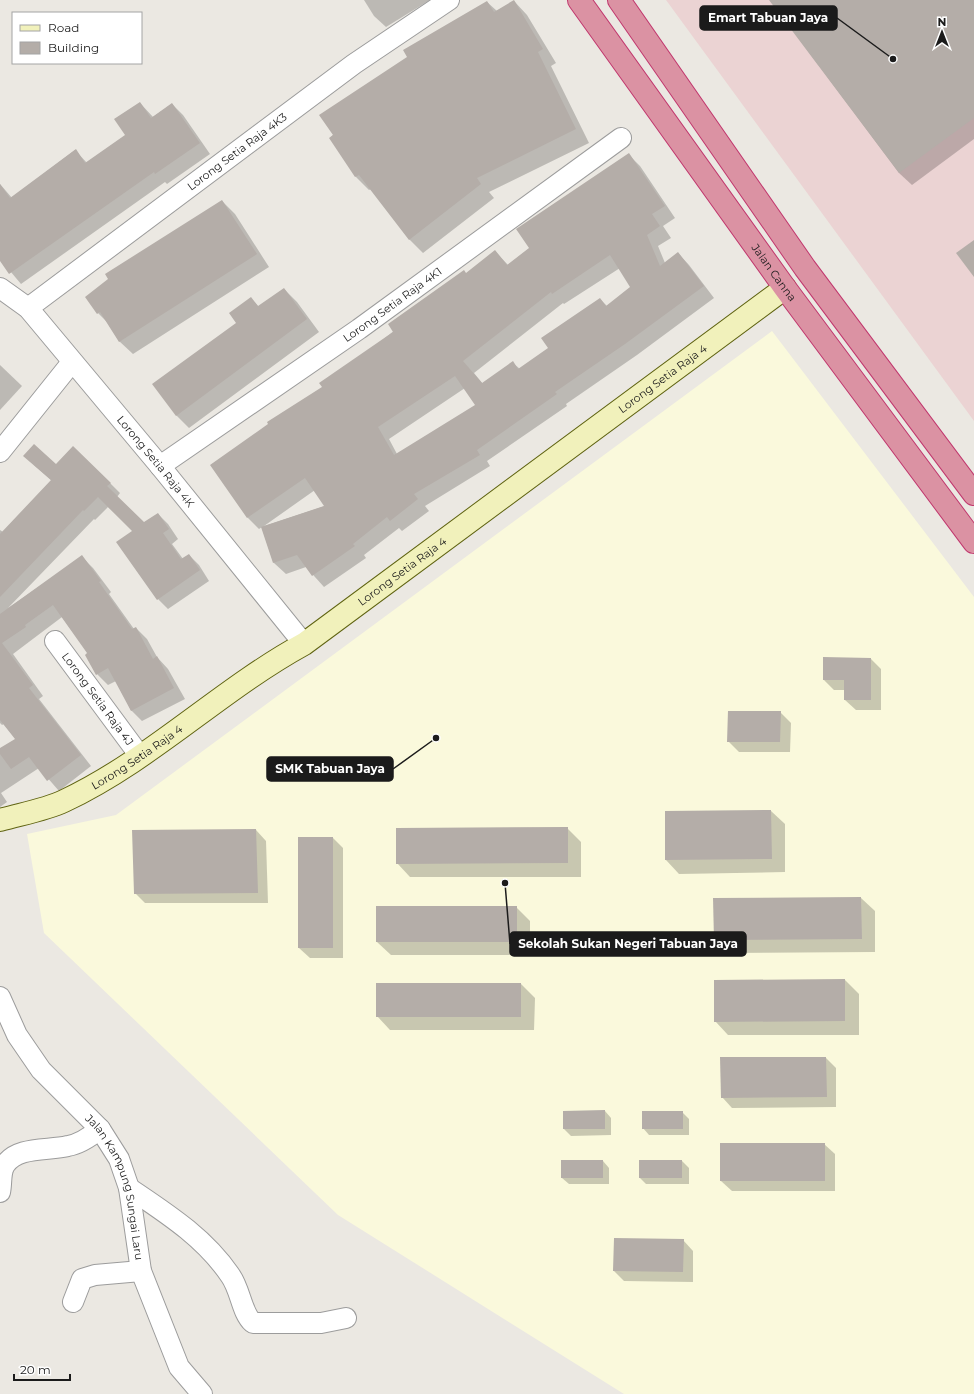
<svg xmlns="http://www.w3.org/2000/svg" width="974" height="1394" viewBox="0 0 974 1394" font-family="Montserrat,sans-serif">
	<rect width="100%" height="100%" fill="#ebe8e2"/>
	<!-- commercial -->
	<polygon fill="#ebd3d3" points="666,0 974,0 974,421"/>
	<!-- education -->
	<polygon fill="#faf9dc" points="772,331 974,597 974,1394 624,1394 338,1215 44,933 27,834 116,815"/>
	<!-- shadow -->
	<g fill="#0003" fill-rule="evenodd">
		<polygon points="364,0 430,0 386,27 374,16"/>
		<polygon points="770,0 974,0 974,139 912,185 899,173"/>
		<polygon points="514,1 527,15 556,63 551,66 589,143 489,192 494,198 423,253 409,239 371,189 369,190 356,177 330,138 409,57 487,2 497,11"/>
		<polygon points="140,103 153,117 172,104 183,115 210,154 167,184 165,182 21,284 0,259 0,184 12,198 75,150 87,163 126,136"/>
		<path d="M629,155l11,11 35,52 -12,8 8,12 -13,8 7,17 13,-10 11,12 25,33 -77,57 -71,49 1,2 -80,55 3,5 -65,40 4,5 -27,20 -3,-3 -35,27 2,3 -42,29 -18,-20 -20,7 -12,-11 -12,-36 -3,2 -11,-11 -37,-53 112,-78 172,-136 13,14 22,-17zM620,268l12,20 -25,18 -7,-7 -51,50 -29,20 -7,-6 -30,21 -9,-11 89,-70 1,1zM465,388l12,18 -80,48 -8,-15zM315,490l10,16 -61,20z"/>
		<polygon points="222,201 235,214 269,267 133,354 119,341 107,322 98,313"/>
		<polygon points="284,289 297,302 319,332 189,428 176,415 237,323 250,298 259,307"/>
		<polygon points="0,365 22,386 0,410"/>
		<polygon points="34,465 56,465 110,483 120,493 117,497 144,523 158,514 168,524 178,539 172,544 183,559 189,555 199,565 209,581 168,609 158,599 133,531 108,507 95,520 94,519 8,608 82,557 93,568 111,592 109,594 134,629 136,628 147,639 157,657 168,669 185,699 142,721 131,710 116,681 108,685 97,674 89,654 62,617 13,654 43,696 39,699 91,766 59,791 39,768 1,793 7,802 0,807 0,750 16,739 4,724 2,725 0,723 0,530 3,532 52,481"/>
		<polygon points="871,659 881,669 881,710 856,710 845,700 845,690 834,690 824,680"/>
		<polygon points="780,712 791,723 790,752 739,752 728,741"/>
		<polygon points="771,811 785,824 785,872 679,874 666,860"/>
		<polygon points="567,828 581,842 581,877 410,877 397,863"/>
		<polygon points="256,830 266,841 268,903 145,903 135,893"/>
		<polygon points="333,838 343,848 343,958 310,958 299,948"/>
		<polygon points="861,898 875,911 875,952 728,953 715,940"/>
		<polygon points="516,907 530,921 530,955 391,955 377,942"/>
		<polygon points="845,980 859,994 859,1035 728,1035 715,1021"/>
		<polygon points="521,984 535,998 534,1030 390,1030 377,1016"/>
		<polygon points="826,1058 836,1068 836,1107 732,1108 722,1097"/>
		<polygon points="605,1111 611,1118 611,1135 571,1136 564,1129"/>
		<polygon points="682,1112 689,1119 689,1135 649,1135 643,1128"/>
		<polygon points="824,1144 835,1154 835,1191 732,1191 721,1181"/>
		<polygon points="603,1161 609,1168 609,1184 569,1184 562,1178"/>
		<polygon points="682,1161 689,1168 689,1184 646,1184 640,1178"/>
		<polygon points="683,1240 693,1251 693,1282 624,1281 614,1271"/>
	</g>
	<!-- building -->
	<g fill="#b4ada8" fill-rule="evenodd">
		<polygon points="514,0 543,49 538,52 576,129 477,178 481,184 409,240 359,175 355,177 329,138 333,135 319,115 407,57 403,50 487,1 494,12"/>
		<polygon points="769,0 974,0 974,118 899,173"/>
		<polygon points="140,102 151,118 172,103 200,143 155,174 154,172 9,274 0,261 0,184 10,198 76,149 85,163 125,135 114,119"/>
		<path d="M629,153l36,53 -13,8 8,12 -13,9 13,31 18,-14 26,34 -79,58 -70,48 2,2 -80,56 3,5 -66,39 4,5 -28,22 -3,-4 -34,27 2,2 -43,30 -15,-21 -24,8 -12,-36 63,-21 -19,-28 -58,40 -37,-53 58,-41 -1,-2 55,-35 -3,-4 74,-51 -5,-8 76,-54 2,3 29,-23 12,15 22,-17 -13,-19zM610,255l20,32 -24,19 -6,-8 -59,40 7,10 -30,21 -5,-8 -31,22 -19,-22 88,-69 1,2zM455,376l20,29 -81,50 -16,-28z"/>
		<polygon points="222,200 257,254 119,342 100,312 97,314 85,297 108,279 105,274"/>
		<polygon points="974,240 974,277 956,253"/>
		<polygon points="284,288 307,319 176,416 152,384 236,323 229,313 251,297 258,306"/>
		<polygon points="34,444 56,464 73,446 111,483 107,486 144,522 158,513 169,529 163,533 181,559 189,554 200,570 157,600 116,542 132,531 98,497 84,511 83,510 0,597 0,534 51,480 23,456"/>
		<polygon points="82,555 101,581 99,582 132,629 136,627 153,659 157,656 174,688 131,711 108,668 96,675 85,655 87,653 53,605 25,625 26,627 2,643 33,685 29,688 81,755 47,781 29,757 11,769 0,754 0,748 15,739 0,720 0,614"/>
		<polygon points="823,657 871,658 871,700 844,700 844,680 823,680"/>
		<polygon points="728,711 781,711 780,742 727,742"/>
		<polygon points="771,810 772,859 665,860 665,811"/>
		<polygon points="568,827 568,863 396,864 396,828"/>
		<polygon points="256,829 258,893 134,894 132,830"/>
		<rect x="298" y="837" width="35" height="111"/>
		<polygon points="861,897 862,939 714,940 713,898"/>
		<rect x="376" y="906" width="141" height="36"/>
		<polygon points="845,979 845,1021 714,1022 714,980"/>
		<rect x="376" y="983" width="145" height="34"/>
		<polygon points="720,1057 826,1057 827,1097 721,1098"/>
		<polygon points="605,1110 605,1129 563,1129 563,1111"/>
		<rect x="642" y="1111" width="41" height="18"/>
		<rect x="720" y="1143" width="105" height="38"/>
		<rect x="561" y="1160" width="42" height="18"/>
		<rect x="639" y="1160" width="43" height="18"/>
		<polygon points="614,1238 684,1239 683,1272 613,1271"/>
	</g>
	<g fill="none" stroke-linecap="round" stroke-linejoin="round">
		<!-- street casing -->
		<g stroke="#9c9c9c" stroke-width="22">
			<g id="street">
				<path id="s1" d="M0,288l28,20 132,158 144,178"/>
				<path id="s2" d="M28,308l326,-244 95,-64"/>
				<polyline points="0,452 72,362"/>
				<path id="s3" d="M160,466l199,-137 262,-191"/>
				<path id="s4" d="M55,641l85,115"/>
				<path id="s5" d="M0,997l17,38 24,35 59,59 19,30 10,29 12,83 38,96 23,27"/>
				<path d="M129,1188c37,25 75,49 101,87 11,15 11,37 23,48h68l25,-5"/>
				<path d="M0,1192c2,-8 0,-20 5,-27 12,-19 43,-14 63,-19 12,-2 22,-9 32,-17"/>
				<polyline points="73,1302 82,1279 95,1275 141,1271"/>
			</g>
		</g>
		<!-- secondary casing -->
		<g stroke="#5f6311" stroke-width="24">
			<g id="secondary">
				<path id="s6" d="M0,820c21,-6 45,-10 64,-19 87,-41 156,-111 240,-157l481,-356"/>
			</g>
		</g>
		<!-- highway casing -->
		<g stroke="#c1386e" stroke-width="24">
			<g id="highway">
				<path id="s7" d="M579,0l206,288 189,254"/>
				<polyline points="619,0 805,268 974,494"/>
			</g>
		</g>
		<!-- street -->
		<use href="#street" stroke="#fff" stroke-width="20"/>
		<!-- secondary -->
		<use href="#secondary" stroke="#f1f1bb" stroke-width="22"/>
		<!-- highway -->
		<use href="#highway" stroke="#db92a3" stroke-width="22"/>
	</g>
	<g text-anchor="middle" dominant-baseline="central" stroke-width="3" stroke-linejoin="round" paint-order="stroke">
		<!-- street labels -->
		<g font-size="11" fill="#1b1b1b" stroke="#fff">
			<text stroke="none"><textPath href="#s2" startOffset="261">Lorong Setia Raja 4K3</textPath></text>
			<text stroke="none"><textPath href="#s7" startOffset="335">Jalan Canna</textPath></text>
			<text stroke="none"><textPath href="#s3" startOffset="283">Lorong Setia Raja 4K1</textPath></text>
			<text stroke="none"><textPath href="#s6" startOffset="800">Lorong Setia Raja 4</textPath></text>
			<text stroke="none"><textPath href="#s1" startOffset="234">Lorong Setia Raja 4K</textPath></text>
			<text stroke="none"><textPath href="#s6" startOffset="476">Lorong Setia Raja 4</textPath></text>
			<text stroke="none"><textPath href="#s4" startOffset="72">Lorong Setia Raja 4J</textPath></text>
			<text stroke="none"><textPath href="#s6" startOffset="152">Lorong Setia Raja 4</textPath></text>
			<text stroke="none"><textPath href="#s5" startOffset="228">Jalan Kampung Sungai Laru</textPath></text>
		</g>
	</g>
	<!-- callouts -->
	<path fill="none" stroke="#1b1b1b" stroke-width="1.5" d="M893 59L837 18M436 738L393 769M505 883L510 944"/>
	<g fill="#1b1b1b" stroke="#fff" stroke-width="1.5">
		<circle cx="893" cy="59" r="4"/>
		<circle cx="436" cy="738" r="4"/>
		<circle cx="505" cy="883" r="4"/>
	</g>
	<g fill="#1b1b1b" stroke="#1b1b1b" stroke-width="1.5">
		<rect x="700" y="6" width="137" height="24" rx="4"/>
		<rect x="267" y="757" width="126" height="24" rx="4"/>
		<rect x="510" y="932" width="236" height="24" rx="4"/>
	</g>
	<g font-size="12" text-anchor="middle" font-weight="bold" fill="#fff">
		<text x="768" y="22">Emart Tabuan Jaya</text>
		<text x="330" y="773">SMK Tabuan Jaya</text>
		<text x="628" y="948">Sekolah Sukan Negeri Tabuan Jaya</text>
	</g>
	<!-- legend -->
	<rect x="12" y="12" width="130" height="52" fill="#ffffff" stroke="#a4a4a4"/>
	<rect x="20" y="25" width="20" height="6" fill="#f1f1bb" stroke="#a4a4a4"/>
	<text x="48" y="32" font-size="12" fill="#1b1b1b">Road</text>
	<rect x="20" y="42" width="20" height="12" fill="#b4ada8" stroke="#a4a4a4"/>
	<text x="48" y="52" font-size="12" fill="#1b1b1b">Building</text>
	<!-- north arrow -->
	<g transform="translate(942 32)" stroke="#ffffff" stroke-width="3" paint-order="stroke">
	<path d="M0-3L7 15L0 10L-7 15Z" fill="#1b1b1b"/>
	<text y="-6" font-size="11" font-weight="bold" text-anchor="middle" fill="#1b1b1b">N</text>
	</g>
	<!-- scale -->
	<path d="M14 1374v6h56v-6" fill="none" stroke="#1b1b1b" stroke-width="2"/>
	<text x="20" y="1374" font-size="12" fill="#1b1b1b" stroke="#ffffff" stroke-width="3" paint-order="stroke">20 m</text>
</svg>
